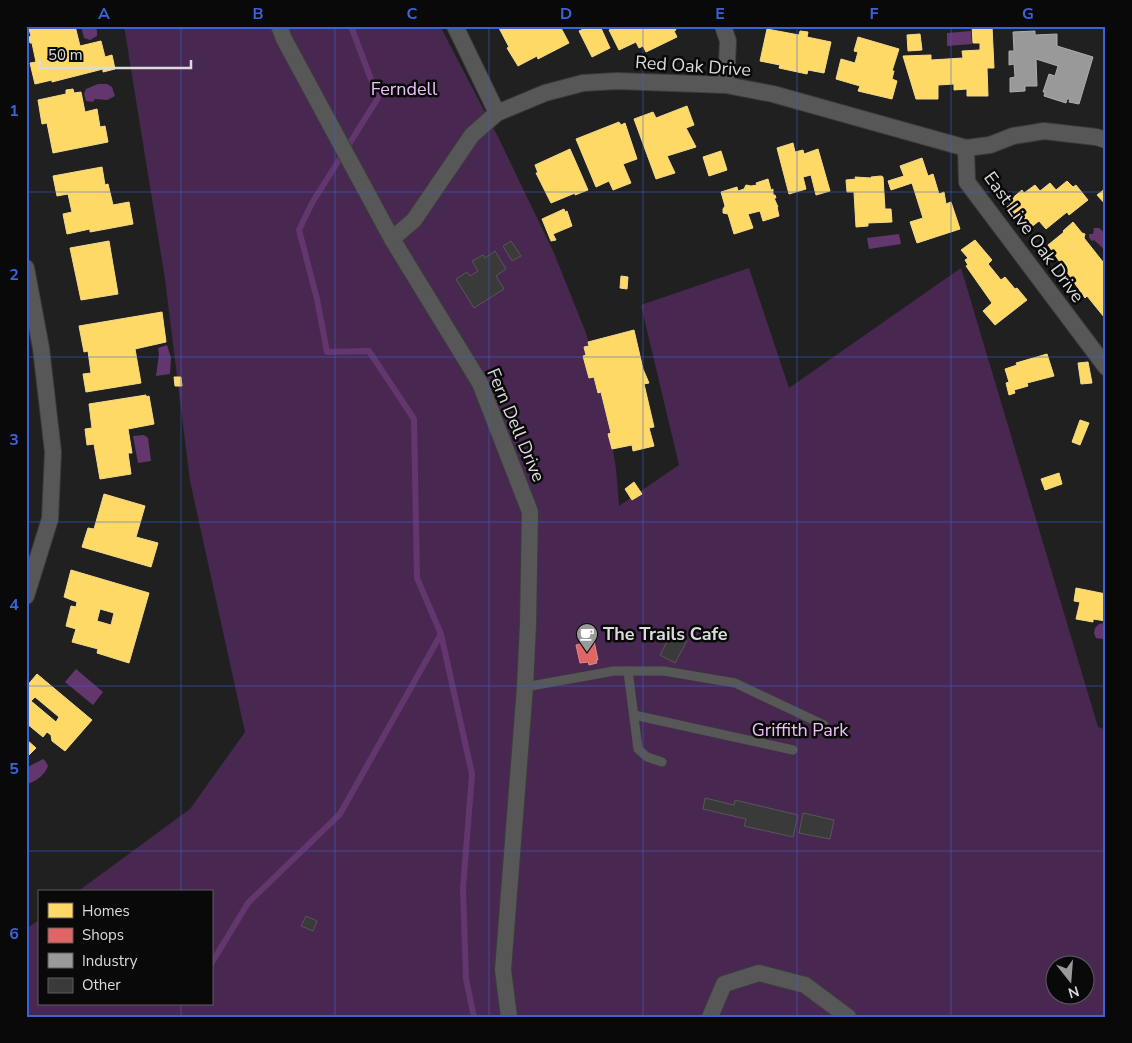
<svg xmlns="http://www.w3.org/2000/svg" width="1132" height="1043" viewBox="0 0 1132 1043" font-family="'Nunito Sans',sans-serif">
	<rect width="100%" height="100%" fill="#212021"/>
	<!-- green -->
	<path fill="#482851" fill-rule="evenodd" d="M124,26h316l58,111 56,116 32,80 21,82 9,54 3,37 60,-41 -38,-160 108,-37 40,120 172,-120 137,459 8,3v287h-1080v-88l13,-9v84h172v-112h-134l113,-83 55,-77 -55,-251 -25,-202zM1054,966h30v30h-30z"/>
	<!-- water -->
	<g fill="#63366e">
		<polygon points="81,26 95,26 97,31 97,36 90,40 84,38"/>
		<polygon points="971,31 972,44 947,46 947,33"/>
		<polygon points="98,84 107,84 112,87 115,96 107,100 95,99 93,102 86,101 84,94 86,89"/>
		<polygon points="1094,228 1099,228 1106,234 1106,251 1094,240 1092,241 1089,238 1089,234 1093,234"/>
		<polygon points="899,234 901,244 869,249 867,238"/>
		<polygon points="167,345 171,358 170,374 156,376 159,354 158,348"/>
		<polygon points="144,435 148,438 151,461 138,463 133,436"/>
		<polygon points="1106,623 1106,634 1103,639 1096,638 1094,633 1095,628 1099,624"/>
		<polygon points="76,669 103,692 93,705 65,682"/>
		<path d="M43,759l3,3 2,4c-4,10 -11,14 -20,18h-2v-16z"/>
	</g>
	<!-- homes -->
	<g fill="#ffd966" stroke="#f4da89" fill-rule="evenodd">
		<polygon points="28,26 75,26 80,46 101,41 105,57 112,55 115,69 103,72 103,69 52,82 52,80 35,84 30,63 36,62 32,43 30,43 29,37 31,36"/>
		<polygon points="502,26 560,26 569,43 538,59 537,56 518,66 507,48 509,47 499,28"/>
		<polygon points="590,26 600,26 610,48 592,57 579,31"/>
		<polygon points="617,26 674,26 676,30 674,31 677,37 646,52 643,46 639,48 636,42 619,50 609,30"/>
		<polygon points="972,26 992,26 994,68 987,68 988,96 967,96 967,89 954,90 954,84 938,85 938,99 916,99 903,56 931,55 931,60 963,58 962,51 980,50 980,43 973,43"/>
		<polygon points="767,29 799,35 800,31 808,32 807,37 831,42 824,73 808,70 807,74 779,68 780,65 760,61"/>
		<polygon points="920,34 922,50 908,51 907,35"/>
		<polygon points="858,37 899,49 892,71 894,71 892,79 897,81 892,99 858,91 860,86 836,79 841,59 855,63 858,52 854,51"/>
		<polygon points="73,89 74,93 81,92 85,112 97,109 100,127 105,126 108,142 53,153 47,123 42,124 38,100 66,94 66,90"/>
		<polygon points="687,106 694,125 686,128 696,147 667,156 675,173 656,179 634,119 653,112 656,118"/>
		<polygon points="619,122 621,125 625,123 637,159 623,164 631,183 613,190 609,181 596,187 576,139"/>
		<polygon points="793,143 795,152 803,150 804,154 818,149 830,191 816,195 811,175 803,177 806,189 789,194 777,148"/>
		<polygon points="570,149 588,190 575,195 575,193 551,203 536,173 538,173 535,165"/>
		<polygon points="721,151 727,170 709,176 703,157"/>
		<polygon points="922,158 928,176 933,174 939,194 944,192 946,204 951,202 960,229 917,243 910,222 923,218 912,183 891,190 888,181 904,176 900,166"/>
		<polygon points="102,167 105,185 108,184 113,205 129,202 133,224 90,232 90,229 67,234 63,214 72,212 68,194 57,196 53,176"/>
		<polygon points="881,176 883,177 885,209 891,209 892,222 868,223 868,226 856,227 854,192 847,192 846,180 856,179 855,177 871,178 871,177"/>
		<polygon points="768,179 771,190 773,189 773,195 775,195 776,198 774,198 778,207 777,207 779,216 763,221 760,211 748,214 753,228 734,234 728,214 723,213 723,209 725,206 721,192 737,187 738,191 744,189 746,185 751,186 757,185 756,183"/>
		<polygon points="1067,181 1073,187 1076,185 1088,200 1069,215 1067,212 1046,229 1039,221 1030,228 1021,217 1017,220 1007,207 1011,204 1009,201 1022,190 1024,193 1035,185 1040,191 1050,183 1056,190"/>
		<polygon points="1106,188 1106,205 1097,195"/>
		<polygon points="564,209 565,212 567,211 572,226 553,234 556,240 551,241 542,219"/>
		<polygon points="1073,222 1082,233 1085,234 1084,238 1103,262 1106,260 1106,315 1104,317 1087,296 1085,298 1048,245 1064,232 1063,231"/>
		<polygon points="975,240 992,260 988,264 1001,280 1005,277 1015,289 1017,288 1027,300 995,325 983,311 992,303 966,266 968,265 965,260 968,258 961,250"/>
		<polygon points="109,241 118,294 81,300 70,248"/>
		<polygon points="621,276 628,277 627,289 620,288"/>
		<polygon points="162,312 166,342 135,349 141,383 86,392 83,374 91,373 88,351 84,352 79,326"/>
		<polygon points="634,330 643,369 649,383 644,384 654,427 649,428 654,446 633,451 632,445 612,449 608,434 611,433 601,392 598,393 594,377 589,378 583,356 586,355 584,347 589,346 588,342"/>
		<polygon points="1047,354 1054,376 1027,383 1028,386 1014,390 1015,393 1009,395 1006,383 1009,382 1005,369 1017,365 1016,363"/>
		<polygon points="1088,362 1092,383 1081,384 1078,363"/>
		<polygon points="174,377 181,377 182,386 175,386"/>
		<polygon points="146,395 146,397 149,396 154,424 128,429 132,453 128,453 131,474 100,479 94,444 87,445 85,429 92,428 89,404"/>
		<polygon points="1080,420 1089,423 1080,445 1072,442"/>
		<polygon points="1059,473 1062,484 1045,490 1041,479"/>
		<polygon points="634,482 642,494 632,500 625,489"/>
		<polygon points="104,494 145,506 136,537 158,543 151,567 82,547 88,528 94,529"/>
		<path d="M71,570l78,23 -20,70 -32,-10 1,-4 -26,-7 4,-13 -10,-3 5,-20 5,1 1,-5 -13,-5zM100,609l14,4 -3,12 -14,-4z"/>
		<polygon points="1076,588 1106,594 1106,621 1093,619 1093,622 1076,619 1080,602 1074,601"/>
		<path d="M37,674l55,46 -27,31 -13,-10 -1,-6 -4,-3 -4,5 -17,-14v-36zM35,697l24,20 -3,5 -25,-21z"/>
		<polygon points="26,739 36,748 26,758"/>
	</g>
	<!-- shops -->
	<polygon fill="#e06666" stroke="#df8989" points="594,641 598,660 596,660 597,663 589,665 588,662 580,663 576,645"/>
	<!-- industry -->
	<polygon fill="#999" stroke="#adadad" points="1035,31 1035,35 1057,34 1057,46 1093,57 1079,104 1069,102 1070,99 1067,99 1066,103 1044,96 1045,92 1043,92 1049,74 1055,76 1058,66 1036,59 1037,86 1025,86 1025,91 1010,92 1010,78 1015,77 1014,64 1009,65 1009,51 1014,51 1013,32"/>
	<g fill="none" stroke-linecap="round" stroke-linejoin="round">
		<!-- stream -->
		<g stroke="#63366e" stroke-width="6">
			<polyline points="351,26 378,98 312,203 299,230 317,299 327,352 369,351 414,419 417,578 441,634 472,774 463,888 466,979 474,1017"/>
			<polyline points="211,964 248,903 340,814 441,634"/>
		</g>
	</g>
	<!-- building -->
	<g fill="#3a3a3a" stroke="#575657">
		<polygon points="511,241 521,256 512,261 503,246"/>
		<polygon points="495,251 506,269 496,276 504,289 474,308 456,279 467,272 470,276 478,271 472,261 483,255 485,258"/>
		<polygon points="672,632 687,641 675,663 660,655"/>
		<polygon points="705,798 734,805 735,800 798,815 793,837 744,826 746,819 703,809"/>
		<polygon points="803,813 834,820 830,839 799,833"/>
		<polygon points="306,916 317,921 313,931 301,926"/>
	</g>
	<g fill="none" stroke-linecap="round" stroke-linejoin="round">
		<!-- lane casing -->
		<g stroke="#3c3c3c" stroke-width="10">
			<g id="lane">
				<polyline points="628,671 638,749 647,757 662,762"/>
				<polyline points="525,687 614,671 664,671 735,683 824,725"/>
				<polyline points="634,715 793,750"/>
			</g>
		</g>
		<!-- street casing -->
		<g stroke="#3c3c3c" stroke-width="18">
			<g id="street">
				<polyline points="279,26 284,39 392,239 480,383 530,512 528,624 525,687 503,970 509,1017"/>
				<polyline points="455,26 497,113"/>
				<polyline points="723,26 728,41 726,85"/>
				<polyline points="966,148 967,182 1106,367"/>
				<polyline points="392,239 414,220 472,135 497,113 545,93 583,83 617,81 726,85 773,94 966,148 990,145 1013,136 1044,131 1096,137 1106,140"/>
				<polyline points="26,268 41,348 53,452 50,519 26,596"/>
				<polyline points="710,1017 724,984 759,973 805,985 848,1017"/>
			</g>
		</g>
		<!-- lane -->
		<use href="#lane" stroke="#585758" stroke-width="9"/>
		<!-- street -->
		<use href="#street" stroke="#585758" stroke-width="16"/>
	</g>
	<!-- grid -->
	<path fill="none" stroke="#3a63d9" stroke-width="1" stroke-opacity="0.55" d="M181,26v866M335,26v991M489,26v991M643,26v991M797,26v991M951,26v991M26,192h1080M26,357h1080M26,522h1080M26,686h1080M26,851h1080M181,1004v13"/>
	<!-- icons -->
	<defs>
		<g id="cafe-pin" transform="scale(1.125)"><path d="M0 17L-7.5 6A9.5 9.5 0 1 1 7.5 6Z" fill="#9b9a9b" stroke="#0a090a"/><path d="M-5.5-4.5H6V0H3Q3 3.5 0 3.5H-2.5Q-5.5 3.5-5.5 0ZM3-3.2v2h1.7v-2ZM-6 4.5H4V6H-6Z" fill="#fff"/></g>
	</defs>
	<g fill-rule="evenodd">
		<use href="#cafe-pin" x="587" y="634"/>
	</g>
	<g text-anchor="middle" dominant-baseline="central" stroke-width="5" stroke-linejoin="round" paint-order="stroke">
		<!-- street labels -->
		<g font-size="18" fill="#dcdbdc" stroke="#0a090a">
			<text transform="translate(693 66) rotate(4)">Red Oak Drive</text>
			<text transform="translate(1034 237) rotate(54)">East Live Oak Drive</text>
			<text transform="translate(516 425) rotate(67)">Fern Dell Drive</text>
		</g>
		<!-- park labels -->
		<g font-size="18" fill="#eac0f6" stroke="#0a090a">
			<text x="404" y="89">Ferndell</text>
			<text x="800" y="730">Griffith Park</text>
		</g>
		<!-- poi labels -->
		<g font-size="18" font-weight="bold" fill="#dcdbdc" stroke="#0a090a" text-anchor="start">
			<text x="603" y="634">The Trails Cafe</text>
		</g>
	</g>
	<!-- border -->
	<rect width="1132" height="1043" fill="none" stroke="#0a090a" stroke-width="55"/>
	<!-- legend -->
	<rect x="38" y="890" width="175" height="115" fill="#0a090a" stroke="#5e5d5e"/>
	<rect x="48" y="903" width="25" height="15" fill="#ffd966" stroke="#5e5d5e"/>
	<text x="82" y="916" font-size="15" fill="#dcdbdc">Homes</text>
	<rect x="48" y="928" width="25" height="15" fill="#e06666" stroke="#5e5d5e"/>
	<text x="82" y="940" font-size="15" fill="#dcdbdc">Shops</text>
	<rect x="48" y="953" width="25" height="15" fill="#999999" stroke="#5e5d5e"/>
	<text x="82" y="966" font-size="15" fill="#dcdbdc">Industry</text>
	<rect x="48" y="978" width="25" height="15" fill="#3a3a3a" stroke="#5e5d5e"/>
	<text x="82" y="990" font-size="15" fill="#dcdbdc">Other</text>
	<!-- north arrow -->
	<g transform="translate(1070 980) rotate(163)"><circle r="24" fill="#0a090a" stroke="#5e5d5e"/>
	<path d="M0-4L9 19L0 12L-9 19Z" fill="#9b9a9b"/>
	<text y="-8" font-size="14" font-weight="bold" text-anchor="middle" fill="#dcdbdc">N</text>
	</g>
	<!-- scale -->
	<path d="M40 60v8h151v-8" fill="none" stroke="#dcdbdc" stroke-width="2.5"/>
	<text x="48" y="60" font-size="15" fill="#dcdbdc" stroke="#0a090a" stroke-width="4" paint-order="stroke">50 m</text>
	<rect x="28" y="28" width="1076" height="988" fill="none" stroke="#3a63d9" stroke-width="2"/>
	<g font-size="16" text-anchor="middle" font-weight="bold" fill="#3a63d9">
		<text x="104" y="19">A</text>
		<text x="258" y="19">B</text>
		<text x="412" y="19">C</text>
		<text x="566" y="19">D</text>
		<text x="720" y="19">E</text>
		<text x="874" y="19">F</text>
		<text x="1028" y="19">G</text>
		<text x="14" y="116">1</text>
		<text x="14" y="280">2</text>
		<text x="14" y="445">3</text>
		<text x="14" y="610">4</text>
		<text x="14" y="774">5</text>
		<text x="14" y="939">6</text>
	</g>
</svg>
